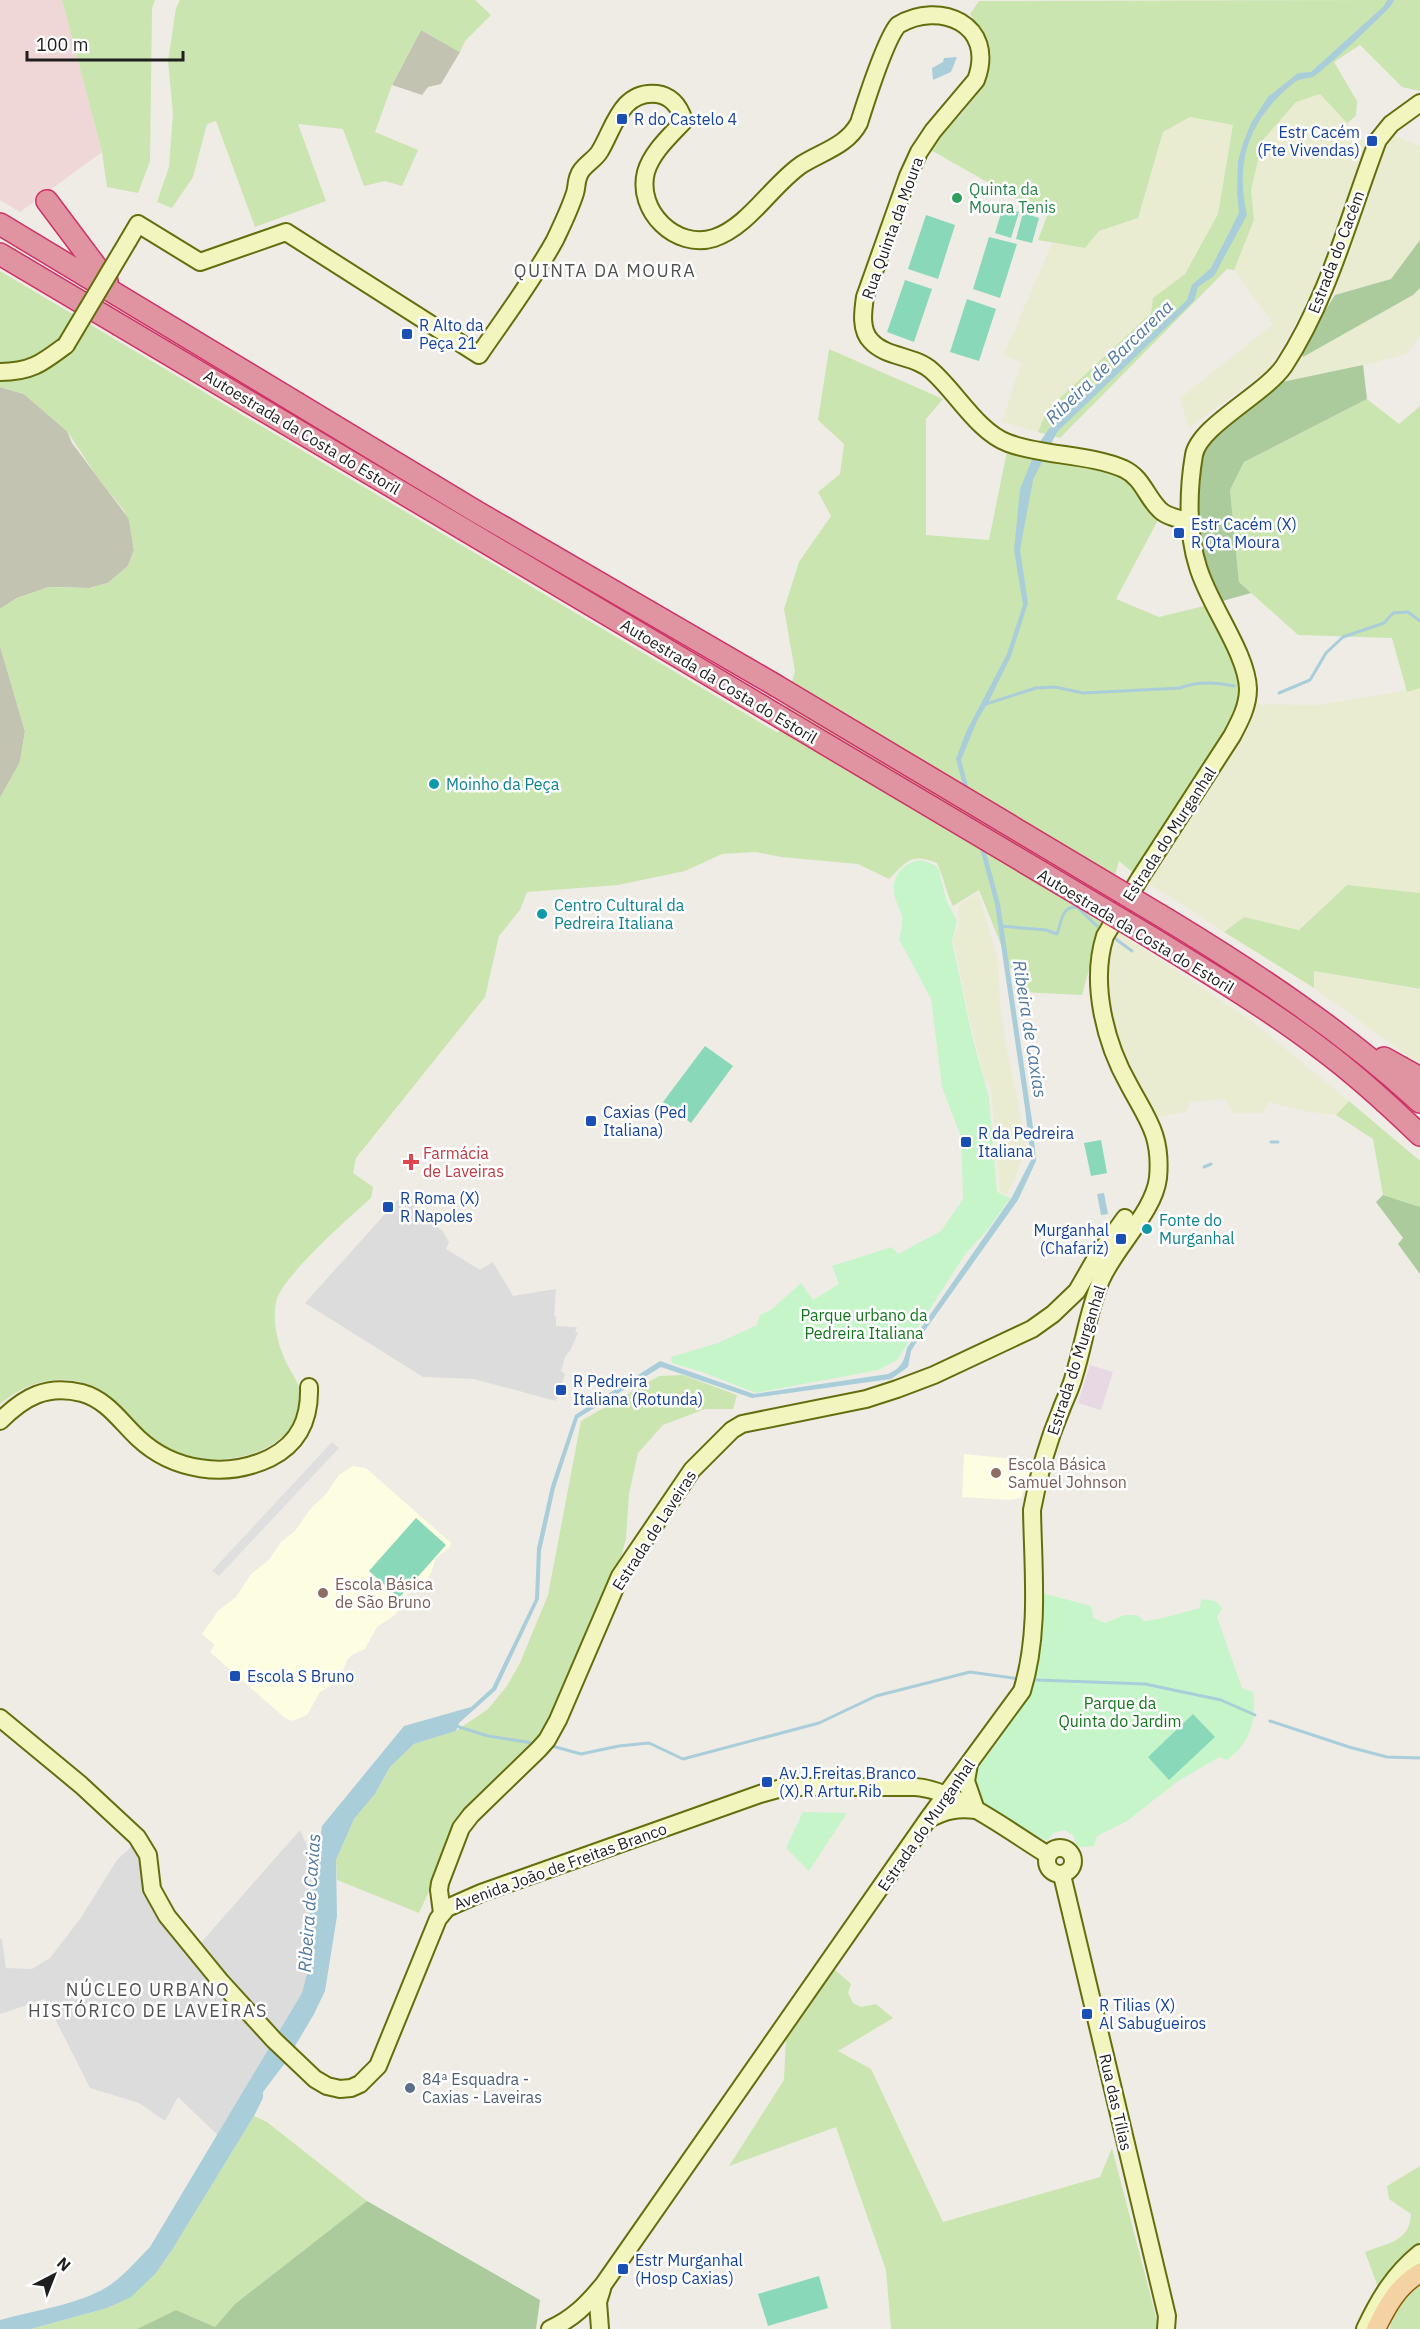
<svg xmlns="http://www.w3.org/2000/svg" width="1420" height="2329" viewBox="0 0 1420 2329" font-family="'IBM Plex Sans',sans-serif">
	<rect width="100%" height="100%" fill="#efece6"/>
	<!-- residential -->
	<g fill="#dddcdc">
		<polygon points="404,1193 443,1232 449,1242 446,1249 480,1270 493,1262 513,1296 556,1289 554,1316 556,1317 556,1326 577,1327 575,1332 578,1333 571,1349 565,1357 561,1371 565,1374 556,1401 474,1379 423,1377 305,1303"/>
		<polygon points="300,1830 310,1853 320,1889 318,1970 227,2144 178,2097 165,2121 139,2103 90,2088 45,1999 0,2014 0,1939 2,1939 6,1968 32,1969 50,1958 80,1919 117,1860 132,1846 144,1853 143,1892 191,1954"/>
	</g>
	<!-- commercial -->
	<polygon fill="#eed7d6" points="0,0 62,0 102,152 20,212 0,200"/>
	<!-- industrial -->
	<polygon fill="#e7d8e4" points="1090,1365 1113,1372 1101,1410 1078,1403"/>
	<!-- education -->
	<g fill="#fdfde1">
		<polygon points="964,1454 1033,1461 1021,1498 1011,1500 962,1497"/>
		<polygon points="353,1466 366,1468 451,1543 450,1547 436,1558 431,1573 426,1580 418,1584 405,1596 404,1603 395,1615 377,1627 365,1649 352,1655 347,1660 341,1676 332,1685 320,1692 307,1715 292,1721 285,1718 210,1652 215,1645 202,1634 218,1611 236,1597 251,1574 269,1560 281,1542 295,1531 311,1508 326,1494 339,1475"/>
	</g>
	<!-- construction -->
	<g fill="#c3c3b2">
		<polygon points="421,30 460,52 441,84 428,87 422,95 392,85"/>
		<polygon points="0,387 24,394 67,431 72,443 129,519 134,550 128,566 108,583 89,588 49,587 17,598 0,609"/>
		<polygon points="0,646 25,731 20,762 0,798"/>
	</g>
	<!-- farmland -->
	<g fill="#eaecd2">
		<polygon points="1320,94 1366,143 1311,297 1269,369 1189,428 1180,398 1273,324 1234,270 1254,220 1251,190 1263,140 1296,102"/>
		<polygon points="1190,117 1233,125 1218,214 1185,275 1153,298 1151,313 1047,410 1038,432 1002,422 1021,363 1004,354 1052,243 1085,248 1099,231 1138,218 1163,132"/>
		<polygon points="1388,133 1420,146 1420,240 1391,279 1335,295 1351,233"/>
		<polygon points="1420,288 1420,335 1407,354 1330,374 1282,382 1302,347 1303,357 1413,295"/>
		<polygon points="1420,688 1420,893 1347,885 1299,930 1244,917 1224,932 1140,878 1246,704 1315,705"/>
		<polygon points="978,893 998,959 1000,1005 1005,1039 1025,1138 1023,1159 1007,1195 1000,1191 991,1089 984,1077 969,1017 953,939 959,926 958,905"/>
		<polygon points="1119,932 1252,1021 1349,1101 1336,1115 1309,1112 1268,1102 1263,1113 1234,1113 1225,1099 1190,1102 1186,1112 1158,1117 1133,1083 1105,1000 1108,951"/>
		<polygon points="1314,971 1420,990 1420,1065 1314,988"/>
	</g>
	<!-- grass -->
	<g fill="#cae5af">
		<polygon points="62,0 155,0 152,8 150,161 138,193 107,187 102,152"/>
		<polygon points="180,0 475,0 491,15 465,41 460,52 421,30 392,85 375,132 418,150 402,186 385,181 364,186 343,129 298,124 326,201 255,227 216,121 207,124 193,177 172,208 157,202 169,167 173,114 168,61 176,8"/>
		<path d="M1420,0v91l-18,-4 -42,-42 -26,17 23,39 -1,15 -9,7 -27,-29 -24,8 -33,38 -12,50 3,30 -20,50 -7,-1 -167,169 -22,-6 9,-22 104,-97 2,-15 32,-24 33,-60 15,-89 -43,-8 -27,15 -25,86 -39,13 -14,17 -47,-8 9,-24 -118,-67c21,-24 71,-67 60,-102 -3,-12 -12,-23 -19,-33l9,-13z"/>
		<path d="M0,271l778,462 17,-62 -11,-62 15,-47 32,-46 -13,-24 22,-18 4,-30 -26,-24 11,-71 114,50 -17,20v116l63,5 18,-89 116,25 8,7 27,37 -42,79 43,18 53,-13 35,93 -107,181 -21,-17 -37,134 -62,-3 -41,-102 -26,16c-7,-14 -9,-28 -16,-43 -26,-10 -29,-3 -48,16l-31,-15 -77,-7 -25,-5 -34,2 -37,17 -67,14 -91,7 -7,18 -21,26 -14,61 -129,161 -3,15 20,14 -2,11c-21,19 -90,79 -95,104 -4,20 2,44 11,62 4,8 10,16 12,24 7,23 -9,46 -28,57 -36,22 -88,18 -121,-7 -15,-10 -24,-27 -38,-39 -35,-30 -79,-23 -112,5v-606l20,-36 5,-31 -25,-85v-37l17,-11 32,-11 40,1 19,-5 20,-17 6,-16 -5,-30 -6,-11 -23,-28 -33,-50 -43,-37 -24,-7v-8c28,4 52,-11 73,-29l-13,-8 -23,17 -37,8z"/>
		<polygon points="1367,399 1399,424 1420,406 1420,688 1407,692 1392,638 1298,635 1239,582 1230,490 1244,462"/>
		<polygon points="1347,885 1420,893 1420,989 1314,971 1314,988 1224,932 1244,917 1299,930"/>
		<polygon points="1349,1101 1420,1161 1420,1207 1383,1195 1373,1139 1336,1115"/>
		<polygon points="683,1375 737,1395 733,1409 705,1409 663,1425 638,1453 629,1494 626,1539 617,1570 545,1737 464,1815 419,1913 337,1880 336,1860 354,1819 375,1794 390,1767 414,1744 456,1731 488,1709 507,1686 520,1663 548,1595 581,1421 659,1376"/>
		<polygon points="833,1968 851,1984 848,1993 853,2003 861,2007 876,2004 893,2018 838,2051 871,2069 943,2222 1100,2177 1112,2148 1157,2321 1158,2329 891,2329 886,2270 836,2127 729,2166 784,2080 786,2037"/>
		<polygon points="254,2116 267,2122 367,2201 235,2304 215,2327 176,2310 137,2329 31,2329 107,2308 156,2273 172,2250"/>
		<path d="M1420,2166v163h-30l1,-7 -26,-70c22,-9 45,-10 46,-38l-22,-15 -2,-13z"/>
	</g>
	<!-- forest -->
	<g fill="#abcb9d">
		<polygon points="1420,240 1420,288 1413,295 1303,357 1302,347 1335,295 1391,279"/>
		<polygon points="1363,365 1367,399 1244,462 1230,490 1239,582 1251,593 1212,604 1190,521 1205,445 1282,382"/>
		<polygon points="1383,1195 1420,1207 1420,1274 1398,1244 1403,1238 1376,1202"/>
		<polygon points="367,2201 540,2300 536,2329 137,2329 176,2310 215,2327 235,2304"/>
	</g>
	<!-- park -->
	<g fill="#c6f5ca">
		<path d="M921,860l14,5 4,5 7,30 11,21 -5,20 20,95 17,62 8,94 13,6 -21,30 -23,25 -69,107 -19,10 -122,23 -54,-21 -30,-9 -1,-6 47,-14 39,-18 3,-10 11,-5 30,-27 12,17 26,-16 -7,-18 60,-19 6,7 43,-23 22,-32 -2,-62 -19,-50 -11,-88 -32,-60c2,-8 4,-15 3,-23 -2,-8 -7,-15 -8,-23 -2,-18 10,-31 27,-33z"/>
		<path d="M1038,1592l53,14 3,12 11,5 20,-8h12l7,6 15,-2 41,-11 1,-9 14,2 7,7 -5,9 25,71 11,4c4,28 -2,50 -26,68l-8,-3 -42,25 -50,39 -30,15 -3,10 -11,1 -6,-1 -4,-11 -9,-5 -11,3 -5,8 -9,-4 -53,-32 -10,-11 -3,-6 3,-16 50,-71 7,-17 5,-33z"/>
		<polygon points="803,1812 847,1813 809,1871 786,1848"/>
	</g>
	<!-- pitch -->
	<g fill="#89d8ba">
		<polygon points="1003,207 1019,212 1011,238 995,233"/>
		<polygon points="1023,213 1039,218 1032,243 1016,239"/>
		<polygon points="926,215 955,225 938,279 908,269"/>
		<polygon points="989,237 1017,244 1000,298 973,289"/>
		<polygon points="905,280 932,289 914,342 887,332"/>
		<polygon points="967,299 996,309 979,361 950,352"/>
		<polygon points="705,1046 733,1066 691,1123 663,1102"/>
		<polygon points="1101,1140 1107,1173 1091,1176 1084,1143"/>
		<polygon points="416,1518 446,1545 399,1598 369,1571"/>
		<polygon points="1193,1714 1215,1737 1169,1780 1148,1757"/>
		<polygon points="819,2276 828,2308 768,2326 758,2294"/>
	</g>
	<!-- parking -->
	<polygon fill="#dfdfdf" points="332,1442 339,1448 219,1576 212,1571"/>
	<!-- water -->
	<g fill="#a9ced9">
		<path d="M1387,0h7l-3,6c-24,24 -48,47 -75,69 -6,5 -14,2 -21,7 -44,35 -61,77 -48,133l-33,61 -16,11 -4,14 -137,131 -24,48 -13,70 8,53 -17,53 -22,45 -12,20 -16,39 39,144 33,223 3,34 -18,39 -102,143 -5,8 -3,16 -17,12 -139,19 -91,-31 -83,51 -23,70 -14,63 -2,48 -43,91 -37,33 -3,8 -42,13 -24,23 -15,27 -21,25 -18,41 1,56 -12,75 -11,23 -29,49 -22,29v6l-9,18 -82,134 -16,23 -25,24 -24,11 -76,21h-31v-9c32,-9 70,-14 100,-29 20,-10 34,-28 50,-44l152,-254 5,-19 -2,-26 17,-122 82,-100 67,-19 21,-19 43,-89 2,-51 14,-62 24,-71 85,-54 94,33 134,-20c13,-6 16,-12 19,-26l105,-151 19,-37 -6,-52 -30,-204 -39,-145 10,-27 41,-78 16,-49 -9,-55 6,-61 19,-46 10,-14 138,-129 5,-15 19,-17 28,-55 -2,-20 1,-31 4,-16 9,-23 17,-26 30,-24 13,-1 73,-66z"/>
		<polygon points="957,57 951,72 933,80 932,68 943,62 944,58"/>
		<polygon points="1104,1193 1108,1214 1101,1215 1097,1194"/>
	</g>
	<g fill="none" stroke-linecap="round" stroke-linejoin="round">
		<!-- stream -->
		<g stroke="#a9ced9" stroke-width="3">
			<polyline points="1279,693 1310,680 1326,653 1343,637 1384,623 1393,613 1408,612 1420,621"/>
			<path d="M986,704l50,-16 19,-1 28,6 97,-5c17,-7 36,-6 54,-2"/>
			<path d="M1000,926l46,4 11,4c5,-12 4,-28 20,-27l20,19"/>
			<polyline points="1113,937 1132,951"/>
			<polyline points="1271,1142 1278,1142"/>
			<polyline points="1204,1167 1211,1164"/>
			<polyline points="1037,1680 1145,1684 1221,1700 1255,1715"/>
			<polyline points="1270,1721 1349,1747 1387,1757 1420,1758"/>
			<polyline points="456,1726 488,1736 533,1743"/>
			<polyline points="552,1746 581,1754 619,1746 649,1743 683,1759 819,1723 876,1696 970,1672 1019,1679"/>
		</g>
		<!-- secondary casing -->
		<g stroke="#646e0d" stroke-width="20">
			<g id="secondary">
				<path d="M128,241l10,-17 62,38 86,-30 193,123c26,-38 54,-75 76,-115 7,-15 15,-31 20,-47 2,-6 1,-12 4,-18 3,-9 16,-15 21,-24 14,-23 21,-61 57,-57 15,2 23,14 27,27 -14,15 -32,31 -38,51 -10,39 30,78 68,66 34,-11 57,-52 87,-73 20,-13 46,-19 58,-42 7,-22 26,-83 39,-98 41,-25 99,-1 78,55l-43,51 -14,21 -11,24 -43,121c-2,14 -5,33 6,44 15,17 44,14 61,30 24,21 46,61 76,72 35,13 82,11 116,26 19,9 22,28 36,41 7,7 20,9 30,11"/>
				<path d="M0,372c31,0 42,-9 66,-27"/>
				<path d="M0,1421c24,-24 47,-37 82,-28 25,7 38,28 56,45 35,33 88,41 132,20 30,-15 40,-40 39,-71"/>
				<path d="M0,1718l81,67 56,52 11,18 4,34 15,27 54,66 53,58 41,39 12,7 13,3 11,-1 9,-4 18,-18 60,-147 9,-11 34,-15 279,-99 25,-7h130c40,2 98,47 133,68"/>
				<path d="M929,1819c17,-9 28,-11 47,-9l-10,-29 3,-17"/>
				<circle cx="1060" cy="1861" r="13"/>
				<polyline points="1062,1875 1167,2316 1166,2329"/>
				<polyline points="442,1913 439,1890 440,1883 461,1828 471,1815 539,1749 547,1740 558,1720 620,1576 692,1470 732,1430 742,1424 866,1399 897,1389 934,1375 1032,1329 1053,1314 1077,1291 1096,1258 1125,1218"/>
				<path d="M550,2329c23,-10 37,-25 53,-44l325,-466 94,-128c18,-58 11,-121 10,-181 6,-33 16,-69 29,-100 4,-11 10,-22 13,-34 10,-32 14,-65 27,-96 14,-33 53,-68 57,-102 4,-43 -11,-59 -29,-93 -24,-42 -39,-102 -24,-149l35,-58 92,-142c8,-15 16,-30 16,-47 -1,-36 -39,-84 -50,-122 -11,-34 -10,-77 -4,-112 5,-29 71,-61 90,-89 45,-69 65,-150 94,-226l13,-16 29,-21"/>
				<polyline points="600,2329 598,2302 602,2289"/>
				<path d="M1365,2329c14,-30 29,-55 55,-76"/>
			</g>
		</g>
		<!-- primary casing -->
		<g stroke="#8e630b" stroke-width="21">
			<path id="primary" d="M1376,2329c11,-23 22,-43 44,-56"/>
		</g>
		<!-- highway casing -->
		<g stroke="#ce3267" stroke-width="24">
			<g id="highway">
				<polyline points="47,201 107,281"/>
				<polyline points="0,224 477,512 775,685"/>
				<polyline points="0,254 780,717"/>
				<path d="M1168,920c89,54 176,112 252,182"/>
				<path d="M1147,935c58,36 118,71 173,113 35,26 68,56 100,87"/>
				<polyline points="1384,1058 1420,1078"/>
			</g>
		</g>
		<!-- secondary -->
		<use href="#secondary" stroke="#f2f5be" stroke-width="16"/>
		<!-- primary -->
		<use href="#primary" stroke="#f5d2a4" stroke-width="18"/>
		<!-- highway -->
		<use href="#highway" stroke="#e093a1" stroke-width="21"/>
		<!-- secondary-bridge casing -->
		<g stroke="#646e0d" stroke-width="20" stroke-linecap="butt">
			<polyline id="secondary-bridge" points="66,345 128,241"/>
		</g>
		<!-- highway-bridge casing -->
		<g stroke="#ce3267" stroke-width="24" stroke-linecap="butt">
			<g id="highway-bridge">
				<polyline points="775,685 1168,920"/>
				<polyline points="780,717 1147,935"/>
			</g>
		</g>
		<!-- secondary-bridge -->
		<use href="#secondary-bridge" stroke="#f2f5be" stroke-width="16"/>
		<!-- highway-bridge -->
		<use href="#highway-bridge" stroke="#e093a1" stroke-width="21"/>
	</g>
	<!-- markers -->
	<g fill="#1a4fb4" stroke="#fff" stroke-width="2">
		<rect x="616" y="113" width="12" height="12" rx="3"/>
		<rect x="1366" y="135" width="12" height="12" rx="3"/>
		<rect x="401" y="328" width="12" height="12" rx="3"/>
		<rect x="1173" y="527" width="12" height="12" rx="3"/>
		<rect x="585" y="1115" width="12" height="12" rx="3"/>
		<rect x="960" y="1136" width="12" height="12" rx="3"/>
		<rect x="382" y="1201" width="12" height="12" rx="3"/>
		<rect x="1115" y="1233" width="12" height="12" rx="3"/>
		<rect x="555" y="1384" width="12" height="12" rx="3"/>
		<rect x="229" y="1670" width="12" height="12" rx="3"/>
		<rect x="761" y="1776" width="12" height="12" rx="3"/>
		<rect x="1081" y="2008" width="12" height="12" rx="3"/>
		<rect x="617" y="2263" width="12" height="12" rx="3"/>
	</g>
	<circle fill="#2e9e5b" stroke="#fff" stroke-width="2" cx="957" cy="198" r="6"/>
	<g fill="#0f9aa8" stroke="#fff" stroke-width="2">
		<circle cx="434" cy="784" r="6"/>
		<circle cx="542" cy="914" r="6"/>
		<circle cx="1147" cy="1229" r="6"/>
	</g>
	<path fill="#e0444e" stroke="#fff" stroke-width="2" d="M408 1153h6v6h6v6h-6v6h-6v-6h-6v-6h6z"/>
	<g fill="#8d6e63" stroke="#fff" stroke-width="2">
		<circle cx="996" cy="1473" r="6"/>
		<circle cx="323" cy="1593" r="6"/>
	</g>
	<circle fill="#5c6f8a" stroke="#fff" stroke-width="2" cx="410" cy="2088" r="6"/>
	<g text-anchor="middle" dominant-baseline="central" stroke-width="5" stroke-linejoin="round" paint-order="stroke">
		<!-- transit labels -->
		<g font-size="16" fill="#164399" stroke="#fff" text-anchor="start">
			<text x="634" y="119">R do Castelo 4</text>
			<text x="1360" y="132" text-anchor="end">Estr Cacém<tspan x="1360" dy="18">(Fte Vivendas)</tspan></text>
			<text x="419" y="325">R Alto da<tspan x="419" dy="18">Peça 21</tspan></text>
			<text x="1191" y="524">Estr Cacém (X)<tspan x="1191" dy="18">R Qta Moura</tspan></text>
			<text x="603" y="1112">Caxias (Ped<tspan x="603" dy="18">Italiana)</tspan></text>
			<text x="978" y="1133">R da Pedreira<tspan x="978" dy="18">Italiana</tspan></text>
			<text x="400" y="1198">R Roma (X)<tspan x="400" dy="18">R Napoles</tspan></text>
			<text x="1109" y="1230" text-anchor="end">Murganhal<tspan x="1109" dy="18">(Chafariz)</tspan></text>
			<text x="573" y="1381">R Pedreira<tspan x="573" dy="18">Italiana (Rotunda)</tspan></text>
			<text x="247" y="1676">Escola S Bruno</text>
			<text x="779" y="1773">Av J Freitas Branco<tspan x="779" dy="18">(X) R Artur Rib</tspan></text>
			<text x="1099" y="2005">R Tilias (X)<tspan x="1099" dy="18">Al Sabugueiros</tspan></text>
			<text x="635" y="2260">Estr Murganhal<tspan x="635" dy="18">(Hosp Caxias)</tspan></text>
		</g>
		<!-- leisure labels -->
		<g font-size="16" fill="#27864d" stroke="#fff" text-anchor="start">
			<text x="969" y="189">Quinta da<tspan x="969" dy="18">Moura Tenis</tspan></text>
		</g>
		<!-- street labels -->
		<g font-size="16" fill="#1f1f1f" stroke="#fff">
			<text transform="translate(892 228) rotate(-70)">Rua Quinta da Moura</text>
			<text transform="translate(1336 252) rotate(-69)">Estrada do Cacém</text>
			<text transform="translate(302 432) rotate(31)">Autoestrada da Costa do Estoril</text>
			<text transform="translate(719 681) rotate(31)">Autoestrada da Costa do Estoril</text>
			<text transform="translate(1169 834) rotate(-57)">Estrada do Murganhal</text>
			<text transform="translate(1136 931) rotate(31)">Autoestrada da Costa do Estoril</text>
			<text transform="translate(1076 1360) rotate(-72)">Estrada do Murganhal</text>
			<text transform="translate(654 1530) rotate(-57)">Estrada de Laveiras</text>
			<text transform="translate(926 1825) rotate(-55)">Estrada do Murganhal</text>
			<text transform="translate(560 1866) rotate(-20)">Avenida João de Freitas Branco</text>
			<text transform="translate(1116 2102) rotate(77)">Rua das Tílias</text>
		</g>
		<!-- culture labels -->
		<g font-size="16" fill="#0d838f" stroke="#fff" text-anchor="start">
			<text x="446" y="784">Moinho da Peça</text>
			<text x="554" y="905">Centro Cultural da<tspan x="554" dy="18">Pedreira Italiana</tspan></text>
			<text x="1159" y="1220">Fonte do<tspan x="1159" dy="18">Murganhal</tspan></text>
		</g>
		<!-- health labels -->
		<g font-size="16" fill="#be3a42" stroke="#fff" text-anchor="start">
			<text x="423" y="1153">Farmácia<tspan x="423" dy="18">de Laveiras</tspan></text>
		</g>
		<!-- park labels -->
		<g font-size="16" fill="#14761c" stroke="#fff">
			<text x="864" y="1315">Parque urbano da<tspan x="864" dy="18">Pedreira Italiana</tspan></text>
			<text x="1120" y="1703">Parque da<tspan x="1120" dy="18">Quinta do Jardim</tspan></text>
		</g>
		<!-- education labels -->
		<g font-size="16" fill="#785e54" stroke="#fff" text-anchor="start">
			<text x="1008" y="1464">Escola Básica<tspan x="1008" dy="18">Samuel Johnson</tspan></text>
			<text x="335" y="1584">Escola Básica<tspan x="335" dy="18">de São Bruno</tspan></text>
		</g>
		<!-- service labels -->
		<g font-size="16" fill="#4e5e75" stroke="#fff" text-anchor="start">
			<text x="422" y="2079">84ª Esquadra -<tspan x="422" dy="18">Caxias - Laveiras</tspan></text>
		</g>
		<!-- neighbourhood labels -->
		<g font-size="18" letter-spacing="1.5" fill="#525252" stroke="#fff">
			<text x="605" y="270">QUINTA DA MOURA</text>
			<text x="148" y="1989">NÚCLEO URBANO<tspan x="148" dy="21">HISTÓRICO DE LAVEIRAS</tspan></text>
		</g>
		<!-- water labels -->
		<g font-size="18" font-style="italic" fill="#4f78a0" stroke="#fff">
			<text transform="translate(1109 362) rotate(-44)">Ribeira de Barcarena</text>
			<text transform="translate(1030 1029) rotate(81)">Ribeira de Caxias</text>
			<text transform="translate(309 1903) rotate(-86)">Ribeira de Caxias</text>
		</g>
	</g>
	<!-- north arrow -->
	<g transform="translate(54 2275) rotate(42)" stroke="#ffffff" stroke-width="4.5" paint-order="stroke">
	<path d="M0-4.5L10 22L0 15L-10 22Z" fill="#1f1f1f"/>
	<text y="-9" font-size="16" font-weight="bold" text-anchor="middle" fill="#1f1f1f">N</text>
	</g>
	<!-- scale -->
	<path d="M27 51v9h156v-9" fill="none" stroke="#1f1f1f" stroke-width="3"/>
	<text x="36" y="51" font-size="18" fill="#1f1f1f" stroke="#ffffff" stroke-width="4.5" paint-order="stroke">100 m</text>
</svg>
